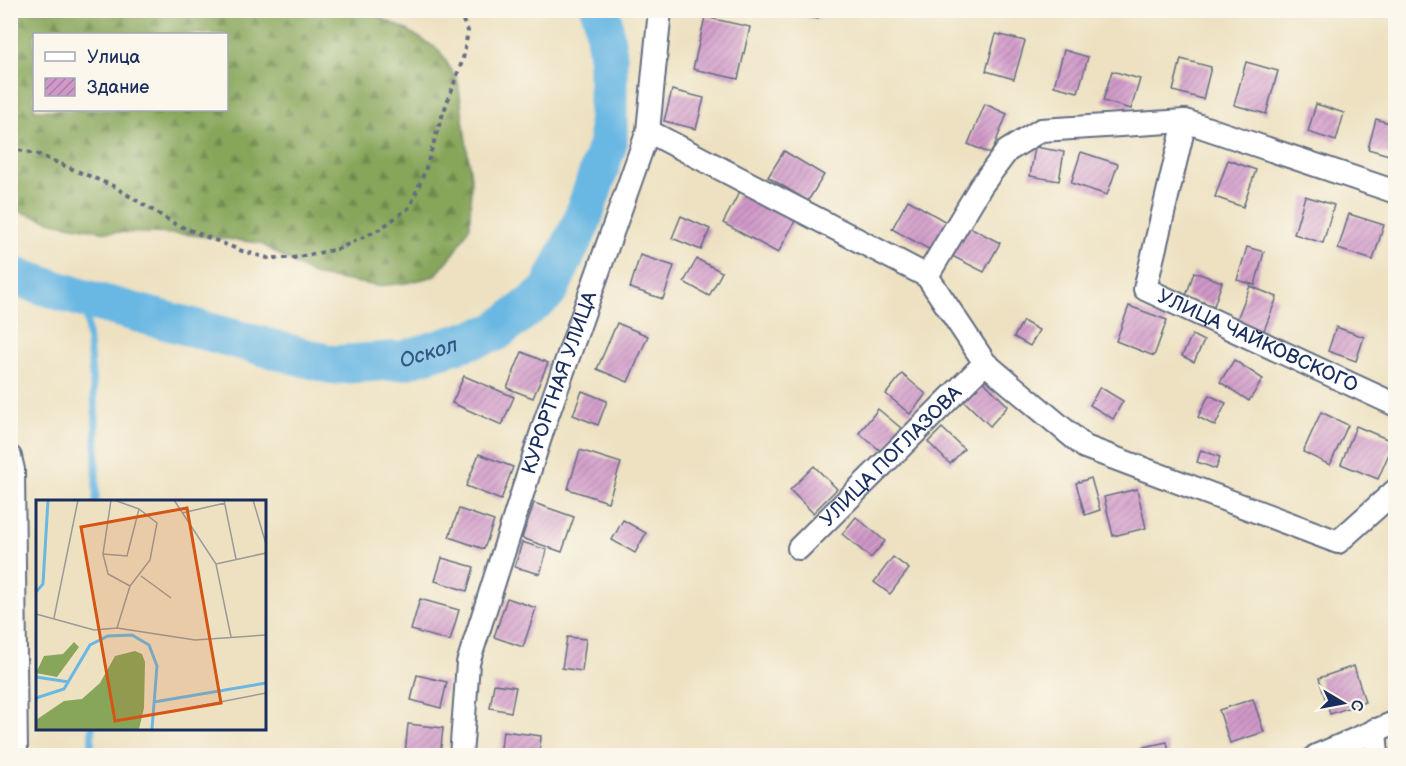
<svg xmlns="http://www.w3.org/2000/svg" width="1406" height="766" viewBox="0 0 1406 766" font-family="'Balsamiq Sans',sans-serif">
	<defs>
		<pattern id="forest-firs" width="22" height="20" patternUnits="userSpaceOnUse" patternTransform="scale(1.5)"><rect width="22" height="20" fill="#87a65a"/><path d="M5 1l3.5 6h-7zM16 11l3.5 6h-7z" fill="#6e884e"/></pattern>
		<pattern id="building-hatch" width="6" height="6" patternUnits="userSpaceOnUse" patternTransform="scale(1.5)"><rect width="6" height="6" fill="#d199c9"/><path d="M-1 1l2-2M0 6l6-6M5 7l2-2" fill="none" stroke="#a97da6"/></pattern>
	</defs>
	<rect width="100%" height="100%" fill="#fbf7ec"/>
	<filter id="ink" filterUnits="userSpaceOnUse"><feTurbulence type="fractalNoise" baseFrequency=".0167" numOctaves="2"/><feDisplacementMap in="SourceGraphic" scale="12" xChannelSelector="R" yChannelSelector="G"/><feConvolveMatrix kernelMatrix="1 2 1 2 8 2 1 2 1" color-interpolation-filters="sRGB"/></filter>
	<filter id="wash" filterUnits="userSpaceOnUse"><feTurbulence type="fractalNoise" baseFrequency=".008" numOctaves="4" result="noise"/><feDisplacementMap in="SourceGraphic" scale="24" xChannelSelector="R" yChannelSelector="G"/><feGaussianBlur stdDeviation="1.35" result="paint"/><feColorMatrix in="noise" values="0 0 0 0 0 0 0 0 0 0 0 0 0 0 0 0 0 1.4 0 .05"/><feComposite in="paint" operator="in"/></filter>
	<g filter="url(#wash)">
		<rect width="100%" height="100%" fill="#ede1c1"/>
		<!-- forest -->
		<path fill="url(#forest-firs)" stroke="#516a5c" stroke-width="1.5" fill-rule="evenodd" d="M366,11l41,19 32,20 19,31 13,97 -1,48 -15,26 -20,24 -28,7 -29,3 -65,-11 -53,-32 -76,-9 -77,-2 -50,-9 -46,-14v-198zM34,34h192v76h-192z"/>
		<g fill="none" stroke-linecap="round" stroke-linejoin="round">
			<!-- stream -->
			<g stroke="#69b7e3" stroke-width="7">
				<polyline points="85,299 96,419 96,502"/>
				<polyline points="91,756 92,728"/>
			</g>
			<!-- river -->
			<path stroke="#69b7e3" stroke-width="39" id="s1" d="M10,275l75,24 248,66 71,-5 92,-28 52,-40 33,-68 27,-81v-86l-5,-37 -3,-10"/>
		</g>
		<g id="blocks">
			<!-- building -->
			<g fill="url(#building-hatch)">
				<polygon points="781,10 820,10 818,19 781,12"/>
				<polygon points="705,17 750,27 738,79 693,69"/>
				<polygon points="996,34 1025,41 1014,79 986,71"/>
				<polygon points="1064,50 1088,57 1078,92 1054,86"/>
				<polygon points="1181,59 1211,67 1203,99 1173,91"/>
				<polygon points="1246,62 1278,71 1266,114 1234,105"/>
				<polygon points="1112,71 1140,79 1131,109 1103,101"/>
				<polygon points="672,90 704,98 696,129 664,121"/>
				<polygon points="985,104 1007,114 991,154 968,144"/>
				<polygon points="1316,104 1344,113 1336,141 1308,132"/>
				<polygon points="1376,119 1396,125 1396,130 1389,155 1368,149"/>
				<polygon points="1035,147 1064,152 1059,181 1030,176"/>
				<polygon points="784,151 824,175 808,201 768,177"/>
				<polygon points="1081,152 1118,164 1107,195 1071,183"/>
				<polygon points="1228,160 1256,170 1243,207 1215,197"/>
				<polygon points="740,191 795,221 778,253 723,223"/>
				<polygon points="1305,196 1334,205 1323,243 1294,234"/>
				<polygon points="908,200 948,223 932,251 892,229"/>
				<polygon points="1349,214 1384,225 1373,260 1338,249"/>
				<polygon points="681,216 710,229 701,250 672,238"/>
				<polygon points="966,225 1000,243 984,272 950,255"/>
				<polygon points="1247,247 1264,252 1255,285 1237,280"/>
				<polygon points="640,255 674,266 663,299 630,288"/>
				<polygon points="697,259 722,272 709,296 684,282"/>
				<polygon points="1194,272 1222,282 1214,306 1186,296"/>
				<polygon points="1250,286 1277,297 1261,338 1234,327"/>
				<polygon points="1129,306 1167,320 1154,356 1116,341"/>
				<polygon points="1023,321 1039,330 1030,346 1014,337"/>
				<polygon points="617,323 648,336 628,382 597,369"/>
				<polygon points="1336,327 1364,337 1356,361 1328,351"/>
				<polygon points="1192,335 1204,341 1194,362 1182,356"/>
				<polygon points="522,352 548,363 533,398 507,388"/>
				<polygon points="1234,360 1263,379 1249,401 1220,382"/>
				<polygon points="902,374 926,394 910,414 886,394"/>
				<polygon points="464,376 514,397 502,425 452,403"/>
				<polygon points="983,381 1008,406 990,426 964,401"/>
				<polygon points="1100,387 1123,401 1113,419 1090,405"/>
				<polygon points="582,391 607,401 598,425 573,415"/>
				<polygon points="1209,395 1226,403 1215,426 1198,417"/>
				<polygon points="878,409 901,428 882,452 859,433"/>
				<polygon points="1321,412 1348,425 1330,465 1303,452"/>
				<polygon points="1356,426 1394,442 1378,479 1341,464"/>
				<polygon points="942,428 964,449 950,464 928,442"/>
				<polygon points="580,450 621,463 608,502 568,489"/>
				<polygon points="1201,450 1220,457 1216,469 1197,462"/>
				<polygon points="479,454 513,467 501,500 466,486"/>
				<polygon points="814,466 837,489 813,513 790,490"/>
				<polygon points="1091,478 1100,510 1085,515 1076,483"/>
				<polygon points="1137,489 1146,528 1113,536 1104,497"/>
				<polygon points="534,503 574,517 562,552 522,538"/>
				<polygon points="459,509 494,521 484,549 449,537"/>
				<polygon points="856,517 885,541 871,558 842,534"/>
				<polygon points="623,520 646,533 635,553 612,540"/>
				<polygon points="522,542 547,550 540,574 515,567"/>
				<polygon points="893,557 909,569 890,594 874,582"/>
				<polygon points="442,558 474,567 467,591 435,581"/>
				<polygon points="507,598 536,608 523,647 494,637"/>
				<polygon points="420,599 459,610 450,641 411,630"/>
				<polygon points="567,637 586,639 582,671 562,668"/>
				<polygon points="1354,666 1365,702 1330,714 1319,678"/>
				<polygon points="417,675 447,682 441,708 411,700"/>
				<polygon points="494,684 516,687 511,712 490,708"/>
				<polygon points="1253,699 1264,732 1230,743 1219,710"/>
				<polygon points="408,724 443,728 440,756 405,754"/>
				<polygon points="503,731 541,736 539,756 500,756"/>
				<polygon points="1167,742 1170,756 1141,756 1139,748"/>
			</g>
		</g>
	</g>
	<g filter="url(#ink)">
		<use href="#blocks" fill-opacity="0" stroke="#646d81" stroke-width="1.5"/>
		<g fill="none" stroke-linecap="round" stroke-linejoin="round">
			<!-- street casing -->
			<g stroke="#646d81" stroke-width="26">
				<g id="street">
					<path id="s2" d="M1185,121l-40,168 251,116"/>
					<polyline points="648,131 927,276 985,363 1085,447 1338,542 1396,490"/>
					<polyline points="927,276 981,186 1007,151 1041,130 1185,121 1396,192"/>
					<polyline points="10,457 13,470 16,756"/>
					<path id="s3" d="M799,548l186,-185"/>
					<polyline points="1375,730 1377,756"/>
					<path id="s4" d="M461,756l7,-93 78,-244 102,-288 12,-121"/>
					<polyline points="1316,756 1396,722"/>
				</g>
			</g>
			<!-- path -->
			<polyline stroke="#646d81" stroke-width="4" stroke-dasharray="4.5 4.5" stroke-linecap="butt" points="10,148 39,155 113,186 175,224 242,251 268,258 293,258 338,249 380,229 410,207 425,171 440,122 463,59 468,31 458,10"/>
			<!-- street -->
			<use href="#street" stroke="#fff" stroke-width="22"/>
		</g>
	</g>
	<g text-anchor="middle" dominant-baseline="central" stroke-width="4.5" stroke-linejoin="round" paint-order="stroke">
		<!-- street labels -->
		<g font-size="20" fill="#1b2f5e" stroke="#fbf7ec">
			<text stroke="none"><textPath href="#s2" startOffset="297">УЛИЦА ЧАЙКОВСКОГО</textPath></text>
			<text stroke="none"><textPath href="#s4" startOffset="388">КУРОРТНАЯ УЛИЦА</textPath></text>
			<text stroke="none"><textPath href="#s3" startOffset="130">УЛИЦА ПОГЛАЗОВА</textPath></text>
		</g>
		<!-- water labels -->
		<g font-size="21" font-style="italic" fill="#325886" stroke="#fbf7ec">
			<text stroke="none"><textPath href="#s1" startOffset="432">Оскол</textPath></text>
		</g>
	</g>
	<!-- overview -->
	<g transform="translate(36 500)">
		<rect width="230" height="230" fill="#ede1c1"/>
		<path d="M38,142l5,5 -22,30 -21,-4 8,-17 19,-2zM99,151l7,3 3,8 -1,46 -5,21h-103v-9l28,-19 18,-2 18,-16 15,-27z" fill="#87a65a"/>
		<path fill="none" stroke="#69b7e3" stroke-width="3" d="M0,92l7,-8 5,-84M0,177l33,5M0,198l28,-9 26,-44 18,-9 24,-1 17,10 8,21 -5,63M118,202l112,-19"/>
		<path fill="none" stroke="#999a99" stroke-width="1.5" d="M75,0l-8,54 5,20 22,12M78,0l25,9 18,14 -7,37 -20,26 -13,42M138,0l42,64 15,73M188,0l12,59M217,0l13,44M146,13l43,-10M67,54l24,2 12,-47M180,64l50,-11M105,76l30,22M0,114l58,16 23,-2 78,12 71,-5M18,118l24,-118M137,211l93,-18"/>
		<path fill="#d45514" fill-opacity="0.15" stroke="#d45514" stroke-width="3" d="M151,8l34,195 -106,18 -34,-194z"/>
		<rect width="230" height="230" fill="none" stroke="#1b2f5e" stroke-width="3"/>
	</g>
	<!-- margin -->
	<rect width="1406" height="766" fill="none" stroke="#fbf7ec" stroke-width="36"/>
	<!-- legend -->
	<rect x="33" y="33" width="195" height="78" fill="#fbf7ec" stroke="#a1a7b3" stroke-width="1.5"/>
	<rect x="45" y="52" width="30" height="9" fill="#ffffff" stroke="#a1a7b3" stroke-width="1.5"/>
	<text x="87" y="63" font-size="18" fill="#1b2f5e">Улица</text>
	<rect x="45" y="78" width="30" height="18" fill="url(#building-hatch)" stroke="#a1a7b3" stroke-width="1.5"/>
	<text x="87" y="93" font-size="18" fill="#1b2f5e">Здание</text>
	<!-- north arrow -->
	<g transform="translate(1343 703) rotate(100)" stroke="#fbf7ec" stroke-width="4.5" paint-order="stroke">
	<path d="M0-4.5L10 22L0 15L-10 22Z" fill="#1b2f5e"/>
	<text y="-9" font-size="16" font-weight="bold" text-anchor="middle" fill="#1b2f5e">С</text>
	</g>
</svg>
